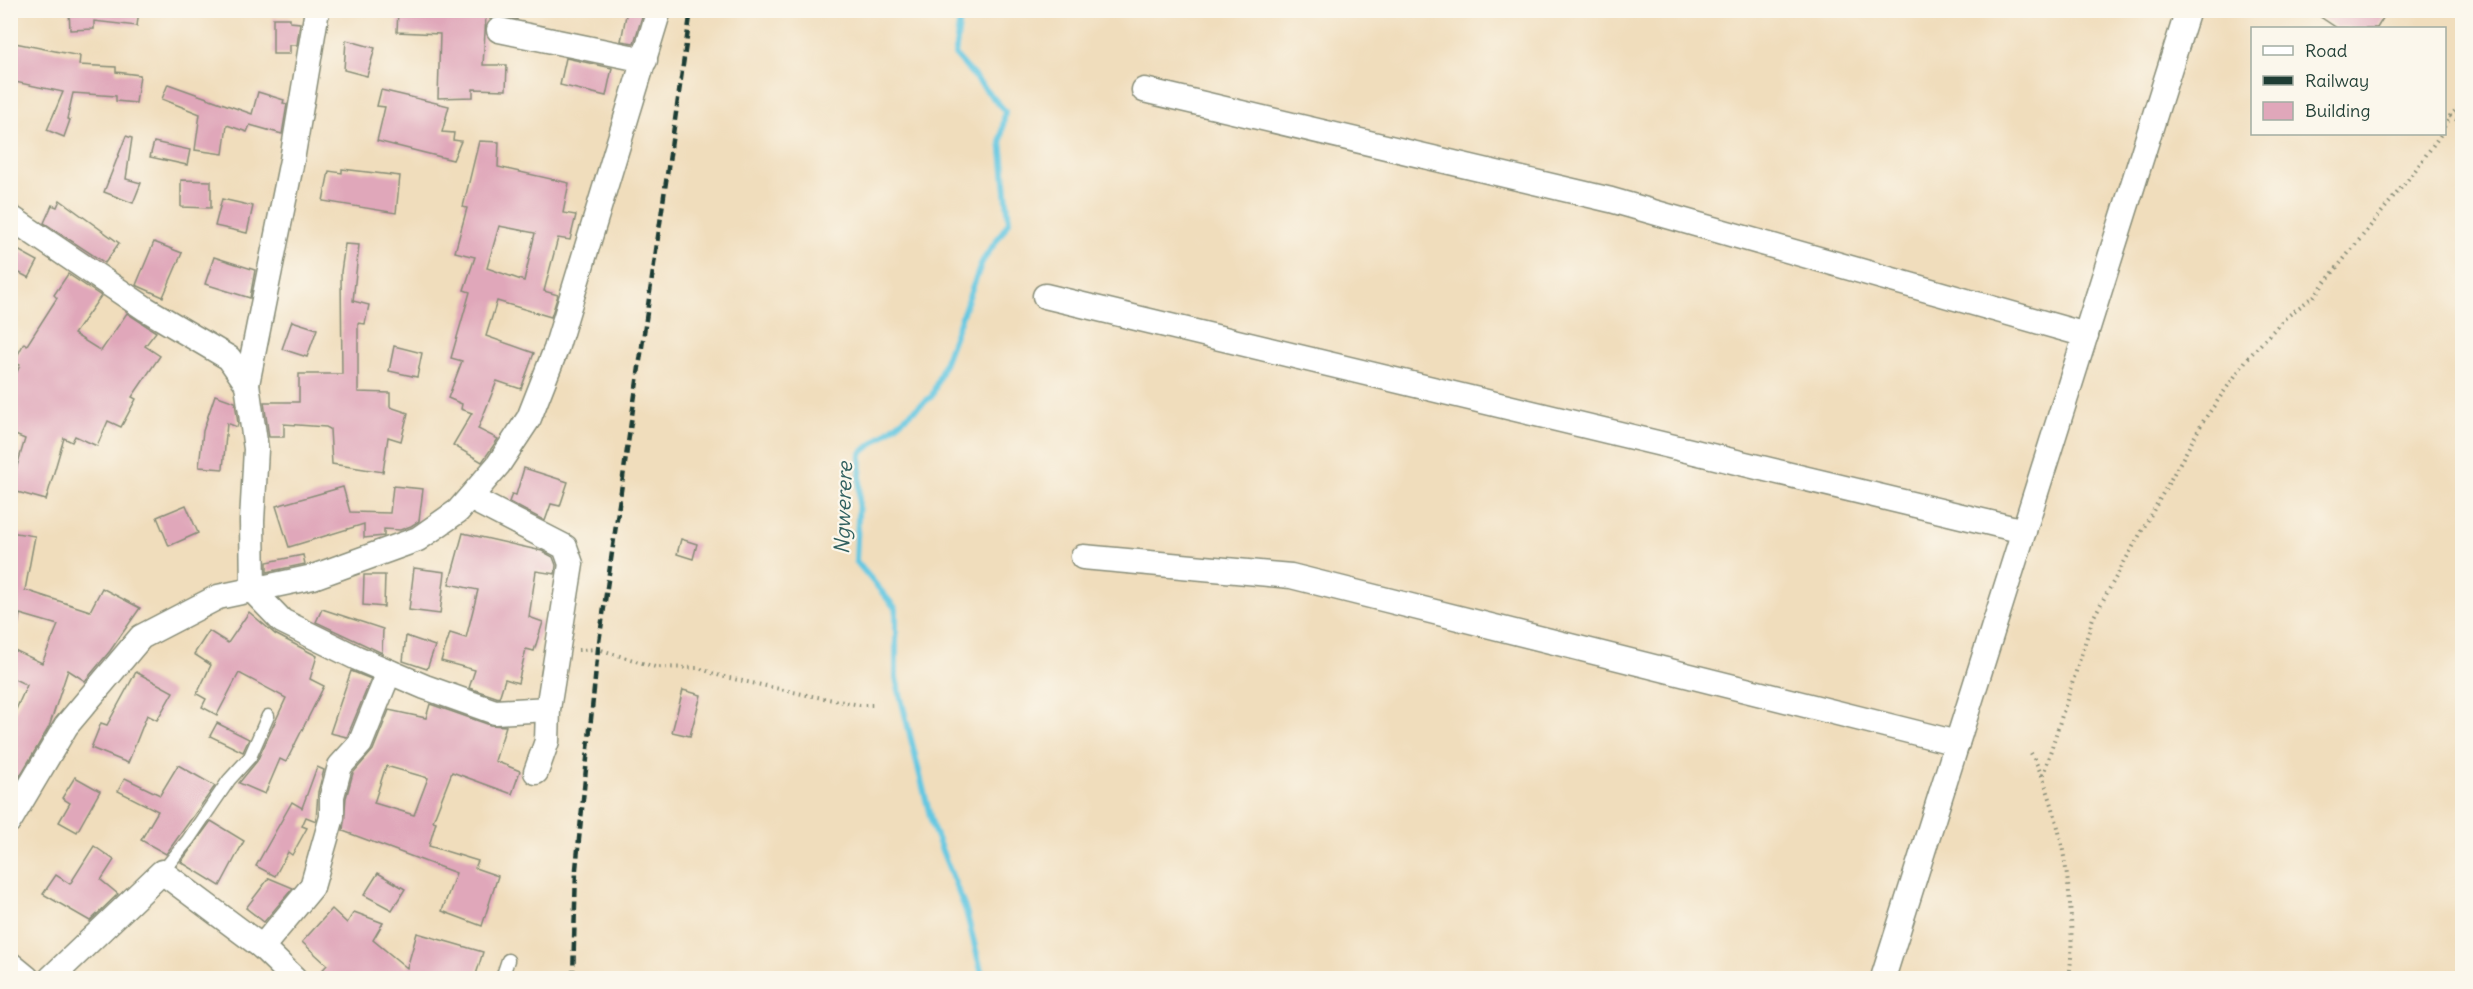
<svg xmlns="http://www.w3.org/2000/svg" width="2473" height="989" viewBox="0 0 2473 989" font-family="Delius,sans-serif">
	<rect width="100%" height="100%" fill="#fbf7ec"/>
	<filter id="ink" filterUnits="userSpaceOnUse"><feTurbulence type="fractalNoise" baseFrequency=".0167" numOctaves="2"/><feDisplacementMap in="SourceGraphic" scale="12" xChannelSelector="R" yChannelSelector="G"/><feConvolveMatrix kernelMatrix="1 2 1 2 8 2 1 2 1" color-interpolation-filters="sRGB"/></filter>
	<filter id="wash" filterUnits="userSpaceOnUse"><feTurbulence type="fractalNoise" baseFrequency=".008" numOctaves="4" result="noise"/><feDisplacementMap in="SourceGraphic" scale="24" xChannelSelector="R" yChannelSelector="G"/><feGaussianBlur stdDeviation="1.35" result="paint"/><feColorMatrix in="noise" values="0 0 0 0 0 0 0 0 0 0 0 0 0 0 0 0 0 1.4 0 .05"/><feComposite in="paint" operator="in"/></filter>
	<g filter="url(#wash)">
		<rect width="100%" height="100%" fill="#f0ddbc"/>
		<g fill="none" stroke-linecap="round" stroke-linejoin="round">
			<!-- stream -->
			<polyline stroke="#63c7e1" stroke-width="6" points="961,10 955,55 1005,111 1001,140 1009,222 982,262 932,396 861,453 856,561 896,609 896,678 933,828 966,911 983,978"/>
		</g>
		<g id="blocks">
			<!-- building -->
			<g fill="#e0a7ba" fill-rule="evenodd">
				<polygon points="69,10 139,10 137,26 94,21 94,29 70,30"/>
				<polygon points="398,10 486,15 483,65 507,65 506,90 473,89 473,97 438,98 440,34 397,32"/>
				<polygon points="491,10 518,10 517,19 501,16 490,19"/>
				<polygon points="627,10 644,10 634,43 621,41"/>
				<polygon points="2310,10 2388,10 2377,28 2337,28"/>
				<polygon points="273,18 290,18 290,22 300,23 297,45 290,45 290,54 273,54"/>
				<polygon points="346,40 375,48 367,76 344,70"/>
				<polygon points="10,42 80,56 79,65 116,67 116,72 140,75 136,103 116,101 116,96 73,93 67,119 70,120 64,137 47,130 63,92 10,81"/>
				<polygon points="566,58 612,68 606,96 560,85"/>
				<polygon points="168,84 252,114 258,92 284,100 283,103 287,104 282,134 250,125 247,132 227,125 223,154 195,150 200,114 162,99"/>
				<polygon points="381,90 449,106 442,132 454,133 453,140 461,141 453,160 377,141 385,107 377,106"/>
				<polygon points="126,136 132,138 126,179 141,183 133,203 104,192"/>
				<path d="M479,141l20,1 -1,25 71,16 -6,30 13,2 -6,25 -12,-2 -14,53 14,4 -7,22 -54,-16 -11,35 48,17 -13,36 -24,-8 -19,48 20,10 -16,23 -29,-17 19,-32 -11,-4 1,-5 -14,-6 14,-37 -11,-3 19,-66 -6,-2 11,-33 -20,-5 12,-44 -4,-1zM499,226l36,7 -11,48 -37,-13z"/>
				<polygon points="154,142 190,150 187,165 150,157"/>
				<polygon points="342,169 400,176 396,213 323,201 329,171 342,173"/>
				<polygon points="181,180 211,181 211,208 181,207"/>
				<polygon points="222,199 253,206 247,233 215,226"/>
				<polygon points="60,200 119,243 105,263 44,223 52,205 57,207"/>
				<polygon points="154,242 182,253 163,297 136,285"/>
				<polygon points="345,244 359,245 353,301 369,305 365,324 358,323 358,392 390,393 390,407 408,413 401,441 388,437 383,472 332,464 330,429 326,427 284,424 284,437 269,437 264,402 299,402 299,374 342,374 341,272"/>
				<polygon points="16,249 38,261 29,278 10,268 10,259"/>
				<polygon points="214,257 255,270 250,298 205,284"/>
				<polygon points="68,274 101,296 74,334 101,351 127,313 156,332 145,346 160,356 132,397 136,399 121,427 108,421 97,446 75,436 72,442 64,438 46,500 10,490 25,439 10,433 10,388 20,365 14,362 24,343 27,345 57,298 54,295"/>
				<polygon points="292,321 317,329 307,357 282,349"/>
				<polygon points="394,346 422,353 417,377 389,371"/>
				<polygon points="215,395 235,402 238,424 237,427 227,423 223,469 199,467 203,431"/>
				<polygon points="524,468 568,482 560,506 551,504 545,521 509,502 512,494 516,495"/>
				<polygon points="393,486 423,489 419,521 411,526 400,530 384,529 384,536 364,538 364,524 289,547 276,506 343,487 350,512 390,513"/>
				<polygon points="186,505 198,533 169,546 157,517"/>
				<polygon points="10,532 35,536 25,590 90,611 102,588 140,608 110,651 85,681 68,670 49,727 14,786 10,784 10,716 13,716 27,685 10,677 10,648 42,663 58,625 20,614 18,625 10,624"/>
				<polygon points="463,533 542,551 553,557 556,565 555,574 536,571 529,617 543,622 534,651 526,649 518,683 505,679 499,698 469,688 475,670 441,661 450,633 466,638 478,590 449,584"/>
				<polygon points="681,539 697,544 693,559 677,554"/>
				<polygon points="303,555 305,564 267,572 267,562"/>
				<polygon points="414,568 445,572 440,614 409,610"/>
				<polygon points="364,575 385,575 384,607 363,605"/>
				<polygon points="322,609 383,629 382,653 316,622"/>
				<polygon points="249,612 275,634 317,656 310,679 324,686 286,762 280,759 265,794 239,783 257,761 286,698 239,673 217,715 202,707 206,699 197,694 211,665 194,654 209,631 228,643"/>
				<polygon points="406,636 435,646 427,669 403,661"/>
				<polygon points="351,671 371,679 347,737 330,733"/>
				<polygon points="136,672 173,692 157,720 147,715 128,763 91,748 101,723 107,725"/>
				<polygon points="683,690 701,695 690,736 672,732"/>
				<path d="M430,704l60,21 16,1 -11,35 25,10 -8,23 -60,-22 -19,49 3,1 -7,24 49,15 -3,7 23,8 -16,50 -40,-15 14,-38 -113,-42 3,-33 7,-25 20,-23 16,-40 37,8zM386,766l42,12 -14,37 -40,-12z"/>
				<polygon points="217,723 249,739 243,752 210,736"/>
				<polygon points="178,765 215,786 166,854 141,840 158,811 118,791 125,778 160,795"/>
				<polygon points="317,767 324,770 318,792 316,821 306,817 302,826 307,828 292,855 288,852 275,876 256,866 292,802 302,808"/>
				<polygon points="75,777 100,791 77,832 59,822 70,803 62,798"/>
				<polygon points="211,821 244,841 220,886 181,862"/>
				<polygon points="94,846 114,860 101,880 118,894 90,921 43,894 56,875 70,884"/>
				<polygon points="378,873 405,889 392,910 364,895"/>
				<polygon points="269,878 293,888 264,922 246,908"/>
				<polygon points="332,909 347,923 354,912 383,923 373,940 407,968 417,933 483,952 475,978 315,978 327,965 302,942"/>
			</g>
		</g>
	</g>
	<g filter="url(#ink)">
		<use href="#blocks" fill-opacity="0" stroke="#888d78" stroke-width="1.5"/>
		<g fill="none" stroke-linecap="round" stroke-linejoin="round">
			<!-- service casing -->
			<g stroke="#888d78" stroke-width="15">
				<g id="service">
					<polyline points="162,872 188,840 229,780 250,757 268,716"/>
					<polyline points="502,978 508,960"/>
				</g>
			</g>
			<!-- minor casing -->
			<g stroke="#888d78" stroke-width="27">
				<g id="minor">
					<polyline points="317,10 292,160 247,384 256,449 252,521 253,591 282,621 357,658 425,687 495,712 548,709"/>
					<polyline points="499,30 645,60"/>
					<polyline points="1144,90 1611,200 2086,335"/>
					<polyline points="10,217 146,309 229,358 247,384"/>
					<polyline points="1045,296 2024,531"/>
					<polyline points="470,498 565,547 571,564 548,709 547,741 536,772"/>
					<polyline points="1083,557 1291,576 1957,743"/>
					<polyline points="10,820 66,726 141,637 218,597 313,577 418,539 458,511 498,465 529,418 556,349 659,10"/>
					<polyline points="262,947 312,887 332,817 332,796 340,766 360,744 389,672"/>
					<polyline points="10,964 27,978"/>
					<polyline points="51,978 162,872 262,947 294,978"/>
					<polyline points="1883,978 2188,10"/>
				</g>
			</g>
			<!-- path -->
			<g stroke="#888d78" stroke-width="4" stroke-dasharray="1.5 4.5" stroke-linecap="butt">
				<polyline points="2450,116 2462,123"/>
				<polyline points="2444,127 2450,116 2462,104"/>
				<polyline points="578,650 598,649 655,667 699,668 720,676 807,695 860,705 876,705"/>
				<path d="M2031,753c31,55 47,163 38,225"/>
				<polyline points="2043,775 2093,618 2204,420 2247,359 2284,319 2314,296 2414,172 2441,134"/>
			</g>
			<!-- service -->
			<use href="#service" stroke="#fff" stroke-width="12"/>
			<!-- minor -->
			<use href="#minor" stroke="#fff" stroke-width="24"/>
			<!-- rail -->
			<polyline stroke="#1f3d34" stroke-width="4.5" stroke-dasharray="9 4.5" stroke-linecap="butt" points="573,978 576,869 598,649 691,10"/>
		</g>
	</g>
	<g text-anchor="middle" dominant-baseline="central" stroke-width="4.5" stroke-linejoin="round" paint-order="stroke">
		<!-- water labels -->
		<g font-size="21" font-style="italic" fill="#30605f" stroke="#fbf7ec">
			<text transform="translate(843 508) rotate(-88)">Ngwerere</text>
		</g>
	</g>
	<!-- margin -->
	<rect width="2473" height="989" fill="none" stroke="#fbf7ec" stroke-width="36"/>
	<!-- legend -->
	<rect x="2251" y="27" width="195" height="108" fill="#fbf7ec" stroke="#a3ada2" stroke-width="1.5"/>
	<rect x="2263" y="46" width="30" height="9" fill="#ffffff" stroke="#a3ada2" stroke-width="1.5"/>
	<text x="2305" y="57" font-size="18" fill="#1f3d34">Road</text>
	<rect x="2263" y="76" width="30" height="9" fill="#1f3d34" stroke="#a3ada2" stroke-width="1.5"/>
	<text x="2305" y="87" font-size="18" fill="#1f3d34">Railway</text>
	<rect x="2263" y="102" width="30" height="18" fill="#e0a7ba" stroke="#a3ada2" stroke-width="1.5"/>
	<text x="2305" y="117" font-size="18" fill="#1f3d34">Building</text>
</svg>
